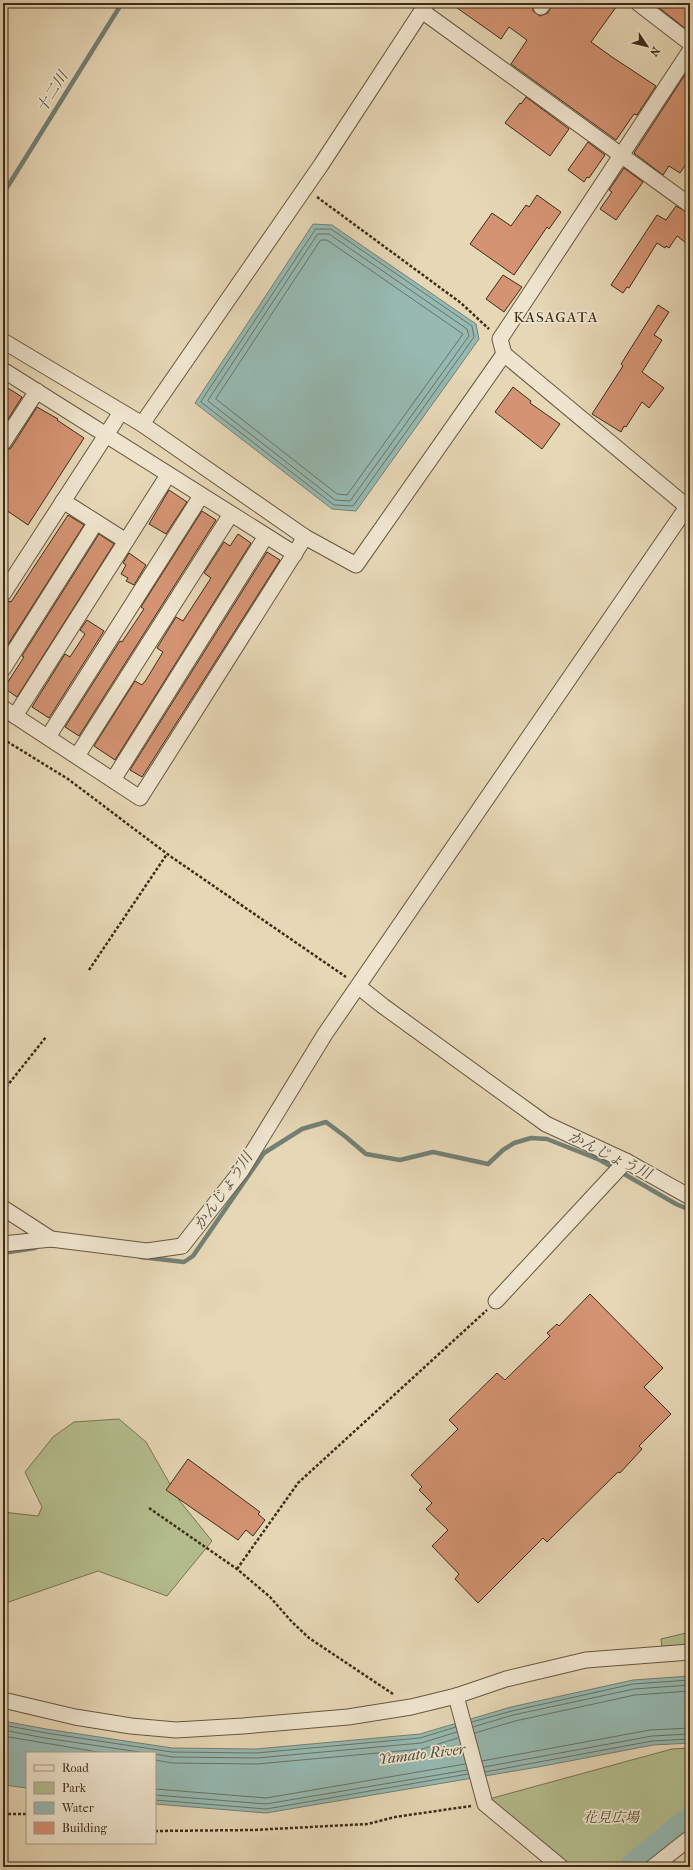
<svg xmlns="http://www.w3.org/2000/svg" width="693" height="1870" viewBox="0 0 693 1870" font-family="'IM FELL French Canon','Noto Serif JP',serif">
	<rect width="100%" height="100%" fill="#e6d7b5"/>
	<filter id="stains"><feTurbulence type="fractalNoise" baseFrequency=".005" numOctaves="4"/><feColorMatrix values="0 0 0 0 .2 0 0 0 0 .09 0 0 0 0 .02 0 0 0 .5 -.17"/></filter>
	<radialGradient id="worn" r=".72"><stop offset=".6" stop-color="#630" stop-opacity="0"/><stop offset="1" stop-color="#630" stop-opacity=".3"/></radialGradient>
	<!-- green -->
	<g fill="#b4be8e" stroke="#787653">
		<polygon points="119,1419 146,1442 179,1500 212,1541 167,1596 98,1571 3,1604 3,1512 38,1516 42,1507 25,1472 53,1437 74,1422"/>
		<polygon points="690,1632 690,1646 662,1649 661,1639"/>
		<polygon points="690,1748 690,1815 629,1867 567,1867 489,1799 672,1749"/>
	</g>
	<!-- water -->
	<g fill="#96b9b1" stroke="#728174">
		<polygon points="313,224 332,225 476,324 479,339 356,511 332,509 195,403"/>
		<polygon points="690,1676 690,1743 653,1745 538,1767 266,1813 155,1804 155,1753 27,1753 27,1788 3,1785 3,1721 46,1729 172,1748 256,1749 420,1734 511,1707 633,1680"/>
	</g>
	<g fill="none" stroke-linecap="round" stroke-linejoin="round">
		<!-- shore -->
		<g stroke="#6a7364" stroke-width="1">
			<polygon points="316,229 331,229 472,326 474,337 353,506 334,505 201,402"/>
			<polygon points="318,234 329,234 467,329 469,336 350,501 335,500 208,401"/>
			<polygon points="321,240 327,240 463,334 347,495 337,494 216,399"/>
			<polyline points="472,1722 512,1711 633,1684 690,1680"/>
			<polyline points="3,1725 46,1733 172,1752 256,1753 420,1738 456,1727"/>
			<polyline points="473,1727 513,1715 634,1689 690,1685"/>
			<polyline points="3,1730 45,1738 146,1753"/>
			<polyline points="475,1733 515,1721 635,1695 690,1691"/>
			<polyline points="3,1736 104,1753"/>
			<polyline points="155,1754 172,1757 257,1758 421,1743 457,1732"/>
			<polyline points="155,1760 172,1763 257,1764 422,1749 458,1738"/>
			<polyline points="482,1761 650,1730 690,1728"/>
			<polyline points="484,1767 652,1736 690,1734"/>
			<polyline points="485,1772 652,1741 690,1739"/>
			<polyline points="155,1789 266,1798 465,1764"/>
			<polyline points="155,1795 266,1804 467,1770"/>
			<polyline points="155,1800 266,1809 468,1774"/>
		</g>
		<!-- stream -->
		<g stroke="#728174" stroke-width="4.5">
			<polyline points="3,194 122,3"/>
			<polyline points="3,1253 35,1248"/>
			<polyline points="141,1257 184,1262 193,1256 264,1153 302,1129 326,1122 346,1137 366,1154 400,1160 433,1152 488,1164 503,1150 514,1143 531,1138 547,1139 600,1160 676,1204 690,1210"/>
		</g>
		<!-- river -->
		<polyline stroke="#96b9b1" stroke-width="27" points="633,1867 690,1820"/>
	</g>
	<!-- building -->
	<g fill="#d49372" stroke="#3d2d18">
		<polygon points="450,3 533,3 533,11 540,16 548,13 553,3 619,3 591,42 612,57 656,86 637,115 634,114 616,140 511,64 527,40 509,27 501,39"/>
		<polygon points="653,3 690,3 690,24 686,29"/>
		<polygon points="690,67 690,158 680,173 669,166 663,175 634,153"/>
		<polygon points="526,97 569,129 550,156 505,123 520,103 521,104"/>
		<polygon points="588,142 605,155 589,178 587,177 584,182 568,170"/>
		<polygon points="624,168 643,182 616,220 600,209 612,192 609,190"/>
		<polygon points="537,195 561,212 549,229 547,227 514,275 470,244 492,213 511,226 526,205 529,207"/>
		<polygon points="676,206 690,214 690,246 677,236 669,248 666,246 665,248 657,243 629,288 627,287 623,293 611,285 657,215 666,220"/>
		<polygon points="503,275 522,287 504,312 486,299"/>
		<polygon points="658,305 669,312 654,335 662,340 642,372 664,388 649,408 642,402 626,427 624,426 621,432 592,414 623,366 621,364"/>
		<polygon points="3,385 22,397 3,427"/>
		<polygon points="513,387 531,401 530,403 560,424 542,449 495,412"/>
		<polygon points="37,407 58,419 57,420 84,438 28,525 3,508 3,452 11,448"/>
		<polygon points="169,490 187,502 166,534 149,524"/>
		<polygon points="202,511 216,520 79,736 65,727 120,641 122,642 144,609 141,607"/>
		<polygon points="68,515 84,525 7,646 3,643 3,611 9,601 11,602"/>
		<polygon points="99,534 114,544 17,697 4,688 24,657 22,656"/>
		<polygon points="238,534 251,543 115,760 94,746 135,681 142,685 146,680 163,652 157,648 176,617 183,621 211,578 204,573 224,542 230,546"/>
		<polygon points="267,552 280,560 142,777 130,770"/>
		<polygon points="129,553 146,565 134,585 126,581 128,578 121,574 126,565 123,563"/>
		<polygon points="87,620 104,631 49,718 32,707 65,654 70,657 85,634 80,630"/>
		<polygon points="590,1294 663,1368 644,1387 671,1414 639,1446 642,1449 620,1473 618,1472 547,1542 543,1538 478,1603 455,1579 459,1574 432,1546 448,1530 426,1509 432,1503 419,1490 422,1487 411,1475 458,1429 449,1420 497,1373 505,1380 550,1336 547,1333 557,1324 559,1326"/>
		<polygon points="188,1459 260,1512 258,1514 265,1520 253,1536 246,1530 238,1540 166,1490"/>
	</g>
	<g fill="none" stroke-linecap="round" stroke-linejoin="round">
		<!-- minor casing -->
		<g stroke="#67583f" stroke-width="17">
			<g id="minor">
				<polyline points="638,3 690,43"/>
				<polyline points="541,7 544,3"/>
				<polyline points="422,11 690,205"/>
				<polyline points="690,51 500,339 504,354 690,509"/>
				<polyline points="3,341 142,424 305,537 356,565 504,354"/>
				<polyline points="3,370 295,554"/>
				<polyline points="142,424 321,165 427,3"/>
				<polyline points="3,443 37,391"/>
				<polyline points="63,501 126,541"/>
				<polyline points="3,594 121,412"/>
				<polyline points="3,669 96,522"/>
				<polyline points="3,708 140,798 305,537"/>
				<polyline points="15,716 168,475"/>
				<polyline points="48,737 201,496"/>
				<polyline points="77,756 231,514"/>
				<polyline points="113,780 266,536"/>
				<polyline points="359,987 383,1006 546,1124 626,1161 690,1197"/>
				<polyline points="3,1208 51,1239"/>
				<polyline points="3,1244 51,1239 147,1251 182,1246 241,1171 325,1034 687,507"/>
				<polyline points="496,1301 626,1161"/>
				<polyline points="456,1696 485,1804 561,1867"/>
				<polyline points="3,1700 75,1717 131,1726 176,1730 243,1726 348,1717 411,1707 456,1696 506,1679 586,1660 690,1652"/>
				<polyline points="653,1867 690,1838"/>
			</g>
		</g>
		<!-- path -->
		<g stroke="#3d2d18" stroke-width="2.5" stroke-dasharray="3 2" stroke-linecap="butt">
			<polyline points="317,197 461,303 489,329"/>
			<polyline points="3,739 68,779 170,856 346,977"/>
			<polyline points="89,970 167,854"/>
			<polyline points="3,1091 46,1037"/>
			<polyline points="149,1508 237,1569 270,1597 292,1622 309,1638 393,1694"/>
			<polyline points="237,1569 298,1483 487,1310"/>
			<polyline points="3,1814 27,1814"/>
			<polyline points="155,1831 253,1830 368,1824 395,1817 471,1806"/>
		</g>
		<!-- minor -->
		<use href="#minor" stroke="#efe5cf" stroke-width="15"/>
	</g>
	<g text-anchor="middle" dominant-baseline="central" stroke-width="3.5" stroke-linejoin="round" paint-order="stroke">
		<!-- park labels -->
		<g font-size="14" font-style="italic" fill="#554a30" stroke="#efe5cf">
			<text x="611" y="1817">花見広場</text>
		</g>
		<!-- water labels -->
		<g font-size="15" font-style="italic" fill="#4f4937" stroke="#efe5cf">
			<text transform="translate(52 92) rotate(-58)">十二川</text>
			<text transform="translate(610 1155) rotate(26)">かんじょう川</text>
			<text transform="translate(223 1191) rotate(-55)">かんじょう川</text>
			<text transform="translate(422 1754) rotate(-7)">Yamato River</text>
		</g>
		<!-- neighbourhood labels -->
		<g font-size="15" letter-spacing="1" fill="#3d2d18" stroke="#efe5cf">
			<text x="556" y="317">KASAGATA</text>
		</g>
	</g>
	<!-- margin -->
	<rect width="693" height="1870" fill="none" stroke="#e6d7b5" stroke-width="16"/>
	<rect x="4" y="4" width="685" height="1862" fill="none" stroke="#3d2d18" stroke-width="2"/>
	<rect x="8" y="8" width="677" height="1854" fill="none" stroke="#3d2d18"/>
	<!-- legend -->
	<rect x="26" y="1752" width="130" height="92" fill="#efe5cf" stroke="#a89b86"/>
	<rect x="34" y="1765" width="20" height="6" fill="#efe5cf" stroke="#a89b86"/>
	<text x="62" y="1772" font-size="12" fill="#3d2d18">Road</text>
	<rect x="34" y="1782" width="20" height="12" fill="#b4be8e" stroke="#a89b86"/>
	<text x="62" y="1792" font-size="12" fill="#3d2d18">Park</text>
	<rect x="34" y="1802" width="20" height="12" fill="#96b9b1" stroke="#a89b86"/>
	<text x="62" y="1812" font-size="12" fill="#3d2d18">Water</text>
	<rect x="34" y="1822" width="20" height="12" fill="#d49372" stroke="#a89b86"/>
	<text x="62" y="1832" font-size="12" fill="#3d2d18">Building</text>
	<!-- north arrow -->
	<g transform="translate(647 46) rotate(125)" stroke="#efe5cf" stroke-width="3" paint-order="stroke">
	<path d="M0-3L7 15L0 10L-7 15Z" fill="#3d2d18"/>
	<text y="-6" font-size="11" font-weight="bold" text-anchor="middle" fill="#3d2d18">N</text>
	</g>
	<rect width="100%" height="100%" filter="url(#stains)"/>
	<rect width="100%" height="100%" fill="url(#worn)"/>
</svg>
